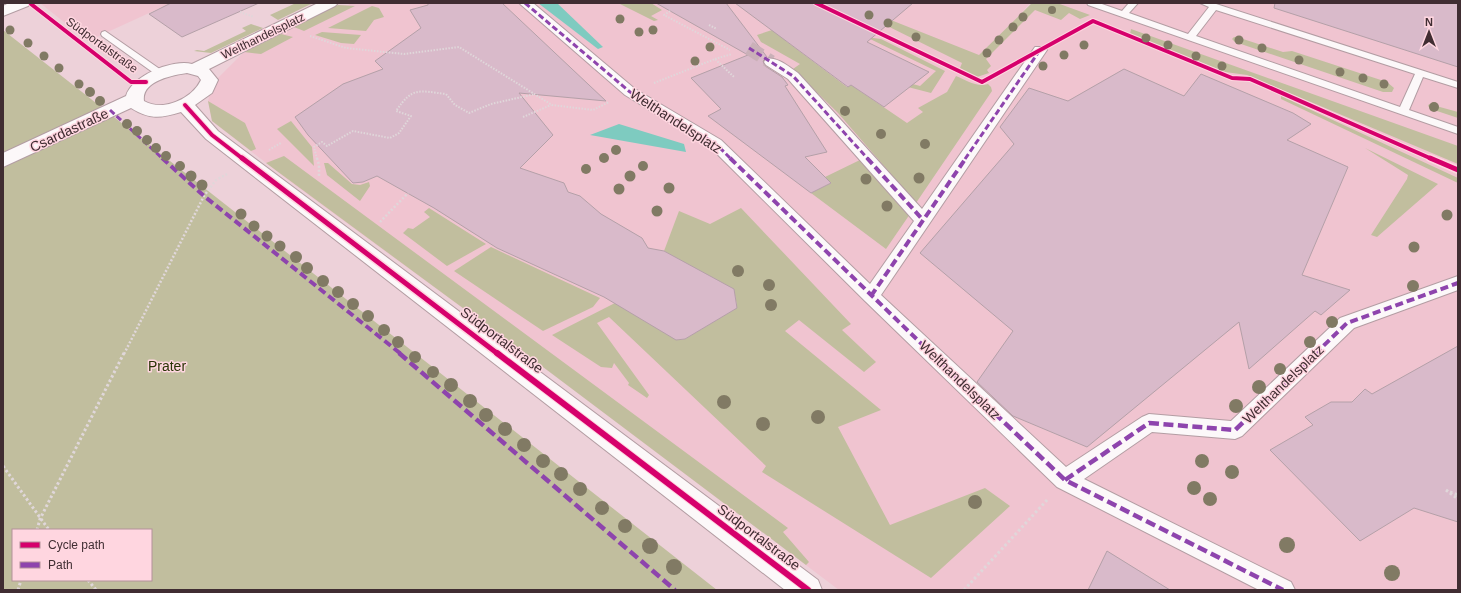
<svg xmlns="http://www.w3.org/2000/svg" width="1461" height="593" viewBox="0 0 1461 593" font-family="Arial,sans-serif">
	<rect width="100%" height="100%" fill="#edd1d9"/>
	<!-- built -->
	<g fill="#f0c4d0">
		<polygon points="40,3 171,3 88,41"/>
		<polygon points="351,3 1030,3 1020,15 1032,3 1458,3 1458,146 1442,140 1458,146 1458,590 839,590 547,370 288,180 212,121 208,101 210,93 217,79 244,52 338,5 348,5"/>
	</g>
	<!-- green -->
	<g fill="#c1be9e" fill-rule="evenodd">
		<polygon points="296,3 313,3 278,20 270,15"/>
		<polygon points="618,3 651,3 662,10 651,16 658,20 654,21"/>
		<polygon points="841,3 848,3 979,55 1032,3 1057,3 1090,15 1080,19 1069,13 1061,20 1035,10 986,59 991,66 987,70 989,73 977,77 960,68 962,63"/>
		<polygon points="338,5 355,6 304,31 294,27"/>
		<polygon points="372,6 379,8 384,17 374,20 366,31 328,28"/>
		<polygon points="251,24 263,28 211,53 194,51 197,50 204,51 246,31 242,28"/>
		<path d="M778,28l8,13 61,46 4,-2 56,38 16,-11 -5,-4 29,-16 9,-16c10,4 21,12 32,8l3,3 1,4 -76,112 -78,-90 -45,-44 7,-5 -39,-22 -4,-7z"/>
		<polygon points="1131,29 1458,146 1458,164 1247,75 1225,72 1130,34"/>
		<path d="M3,30l714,560h-714zM13,530h138v50h-138z"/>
		<polygon points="322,32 361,35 354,44 341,43 315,35"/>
		<polygon points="281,34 293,37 261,54 244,52"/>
		<polygon points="866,37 881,39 945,71 931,93 904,86 909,83 920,86 936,71"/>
		<polygon points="1234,37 1237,37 1283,52 1292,51 1387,82 1394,88 1392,92 1383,92 1235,42 1232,39"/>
		<polygon points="1281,96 1458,178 1458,183 1281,99"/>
		<polygon points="208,101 245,123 256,149 251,151 212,121"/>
		<polygon points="1429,104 1458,112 1458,118 1431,109 1428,106"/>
		<polygon points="291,121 312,147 314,166 277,129"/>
		<polygon points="1365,148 1438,184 1377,237 1371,235 1407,179 1408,175"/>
		<polygon points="284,156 788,528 783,532 809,562 806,565 547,370 266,163"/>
		<polygon points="862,159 910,214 886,249 811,193 831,183 825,177"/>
		<polygon points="324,163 328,163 352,184 360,185 369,182 370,186 360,201 327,175"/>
		<polygon points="429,208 486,244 447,266 403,233 408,228 413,229 430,217 424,212"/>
		<polygon points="741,208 851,324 842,330 876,362 864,372 799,320 785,331 881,410 838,427 890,525 985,488 1010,506 931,578 762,472 766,466 609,317 597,323 649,395 647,398 628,385 629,383 614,363 612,368 601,367 552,335 615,303 678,340 685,339 735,309 737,305 734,291 664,251 679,211 710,224"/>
		<polygon points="491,247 600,298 593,307 543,331 454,271"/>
	</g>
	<!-- water -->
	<g fill="#7ecbc0">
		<polygon points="538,3 557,3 603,47 598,49"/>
		<polygon points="619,124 684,144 686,152 590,135"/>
	</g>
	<!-- building -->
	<g fill="#d9baca" stroke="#b4a0a8">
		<polygon points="171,3 259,3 182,37 149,14"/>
		<polygon points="428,3 502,3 606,101 519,93 553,135 520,168 564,183 568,192 580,196 601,214 642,238 648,248 664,251 734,289 737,308 685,339 676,340 604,297 497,248 434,208 377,176 363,182 353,183 308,135 295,117 343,84 383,69 375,61 421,28 410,10 428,5"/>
		<polygon points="656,3 726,3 767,57 763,61 765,66 782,77 788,85 785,86 827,152 805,157 831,183 811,193 708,116 721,109 691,78 748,55"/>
		<polygon points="735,3 913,3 867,42 929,72 884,107 851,85 848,87"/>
		<polygon points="1275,3 1458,3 1458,67 1274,8"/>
		<polygon points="1124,69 1184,96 1201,74 1293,113 1311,124 1287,140 1348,167 1302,275 1350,290 1321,315 1315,311 1249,369 1239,322 1087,447 1013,416 977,382 1013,331 920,253 1014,144 1000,127 1029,88 1068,101"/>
		<polygon points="1458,346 1458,522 1414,508 1360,541 1270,450 1313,425 1305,417 1331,402 1352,402 1365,389 1372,394"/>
		<polygon points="1107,551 1170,590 1088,590"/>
	</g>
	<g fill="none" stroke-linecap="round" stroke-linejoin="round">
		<!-- pedestrian-tunnel -->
		<polyline stroke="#cab0b8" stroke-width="14" stroke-dasharray="14 7" stroke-linecap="butt" points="749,48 771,62"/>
		<!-- service casing -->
		<g stroke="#b39da3" stroke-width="2">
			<g id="service">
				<path d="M1087,3h12l23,8 7,-8h9l-9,10 59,21 21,-27 -9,-4h13l245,79v6l-35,-11 -14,33 49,17v7l-370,-129zM1216,10l199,64 -15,33 -204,-71z"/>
				<polygon points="105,31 164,72 166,74 164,76 158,76 102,36 101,34 102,32"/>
			</g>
		</g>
		<!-- pedestrian casing -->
		<g stroke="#b39da3" stroke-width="2">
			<path id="pedestrian" d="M519,3h14l102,86 86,51 149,144 44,-63 -126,-142 -22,-14 -2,-3 2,-3c11,-3 23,8 32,14l124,136 113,-162h10l2,3 -166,245 185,172 76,-50 7,-3 82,7 109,-103 118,-42v14l-104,38 -112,108 -7,3 -83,-7 -68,47 207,103 4,8h-36l-202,-103 -192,-186 -154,-153 -86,-53z"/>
		</g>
		<!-- minor casing -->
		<g stroke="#b39da3" stroke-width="2">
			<g id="minor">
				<polygon points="9,3 31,3 28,6 3,16 3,6"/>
				<path d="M318,3h20l-3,3 -126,63 9,11 -6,13 -17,12 23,26 600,449 4,10h-37l-579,-451 -25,-27c-20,6 -31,8 -50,-4l-128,59v-14l123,-57c6,-20 46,-37 66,-32zM187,73l11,3 3,4c-9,19 -38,32 -57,21 -3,-20 29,-26 43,-28z"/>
			</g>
		</g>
		<!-- path-far2 -->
		<g stroke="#e0d7da" stroke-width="2" stroke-dasharray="1.5 1.5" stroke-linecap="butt">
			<polyline points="670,11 664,15 730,50"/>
			<polyline points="240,12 254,17"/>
			<polyline points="709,25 717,29"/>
			<polyline points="310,36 346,48 404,54 459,47 552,105 593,110 609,102"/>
			<polyline points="715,59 732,54"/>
			<polyline points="654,83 715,59 734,77"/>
			<polyline points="523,117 551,105"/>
			<polyline points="269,150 281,143"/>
			<path d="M317,159l-3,-12 8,-5 5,4 26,-15 37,7 9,-5 12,-17 -15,-5c17,-25 23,-20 50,-17l9,11 14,8 22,-9 44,-10"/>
		</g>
		<!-- path-far1 -->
		<g stroke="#e0d7da" stroke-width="2.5" stroke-dasharray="2 2" stroke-linecap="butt">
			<polyline points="317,158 319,165 319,176"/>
			<polyline points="380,222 408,193"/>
			<polyline points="124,354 204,196 216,180 227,174"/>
		</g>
		<!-- path -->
		<g stroke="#e0d7da" stroke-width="3" stroke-dasharray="2.5 2.5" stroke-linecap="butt">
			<polyline points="3,466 49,530"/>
			<polyline points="1446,490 1458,499"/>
			<polyline points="1450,492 1458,495"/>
			<polyline points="37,530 40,519 124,353"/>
			<polyline points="88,580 96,590"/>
			<polyline points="18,590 21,580"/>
			<polyline points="964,590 1048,499"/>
		</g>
		<!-- service -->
		<use href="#service" fill="#fcf8f9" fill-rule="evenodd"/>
		<!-- pedestrian -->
		<use href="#pedestrian" fill="#fcf8f9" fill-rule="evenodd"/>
		<!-- minor -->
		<use href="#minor" fill="#fcf8f9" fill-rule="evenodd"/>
		<!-- quiet-far2 -->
		<g stroke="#8e44ad" stroke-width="3" stroke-dasharray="6 3" stroke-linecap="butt">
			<polyline points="525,3 630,92 716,144 731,159"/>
			<polyline points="749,48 793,76 868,159"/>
			<polyline points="110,110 163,159"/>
			<polyline points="965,159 1038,53"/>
		</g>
		<!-- quiet-far1 -->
		<g stroke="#8e44ad" stroke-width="4" stroke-dasharray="8 4" stroke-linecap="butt">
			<polyline points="162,158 204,196 401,354"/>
			<polyline points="730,158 932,354"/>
			<polyline points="867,158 923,220"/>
			<polyline points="871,296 966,158"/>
			<polyline points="1315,354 1347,323 1458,283"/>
		</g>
		<!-- quiet -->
		<g stroke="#8e44ad" stroke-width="4.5" stroke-dasharray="10 4.5" stroke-linecap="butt">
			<polyline points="399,353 675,590"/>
			<polyline points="931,353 1065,480 1283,590"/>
			<polyline points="1065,480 1149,423 1235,430 1316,353"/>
		</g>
		<!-- cycleway-far2 casing -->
		<g stroke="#ffd6e0" stroke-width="6">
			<g id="cycleway-far2">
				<polyline points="32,3 31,4 131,82 146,82"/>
				<polyline points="816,3 982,82 1093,21 1232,78 1250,79 1432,159"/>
				<polyline points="185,105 212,135 243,159"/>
			</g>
		</g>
		<!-- cycleway-far1 casing -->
		<g stroke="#ffd6e0" stroke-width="8">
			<g id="cycleway-far1">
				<polyline points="242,158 498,354"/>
				<polyline points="1430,158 1458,170"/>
			</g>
		</g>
		<!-- cycleway casing -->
		<g stroke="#ffd6e0" stroke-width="8">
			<polyline id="cycleway" points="497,353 808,590"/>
		</g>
		<!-- cycleway-far2 -->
		<use href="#cycleway-far2" stroke="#d6006c" stroke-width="4"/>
		<!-- cycleway-far1 -->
		<use href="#cycleway-far1" stroke="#d6006c" stroke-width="5"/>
		<!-- cycleway -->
		<use href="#cycleway" stroke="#d6006c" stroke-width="6"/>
	</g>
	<!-- trees -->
	<g fill="#817a64">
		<circle cx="1052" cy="10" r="4"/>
		<circle cx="869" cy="15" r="4.5"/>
		<circle cx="1023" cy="17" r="4.5"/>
		<circle cx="620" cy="19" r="4.5"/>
		<circle cx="888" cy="23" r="4.5"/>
		<circle cx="1013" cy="27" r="4.5"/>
		<circle cx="10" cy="30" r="4.5"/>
		<circle cx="653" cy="30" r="4.5"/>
		<circle cx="639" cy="32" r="4.5"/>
		<circle cx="916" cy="37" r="4.5"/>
		<circle cx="1146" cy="38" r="4.5"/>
		<circle cx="999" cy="40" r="4.5"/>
		<circle cx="1239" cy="40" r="4.5"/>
		<circle cx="28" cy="43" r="4.5"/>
		<circle cx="1084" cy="45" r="4.5"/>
		<circle cx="1168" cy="45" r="4.5"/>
		<circle cx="710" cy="47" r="4.5"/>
		<circle cx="1262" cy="48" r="4.5"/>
		<circle cx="987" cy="53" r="4.5"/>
		<circle cx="1064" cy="55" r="4.5"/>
		<circle cx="44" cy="56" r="4.5"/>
		<circle cx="1196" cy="56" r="4.5"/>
		<circle cx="1299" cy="60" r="4.5"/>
		<circle cx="695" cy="61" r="4.5"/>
		<circle cx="1043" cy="66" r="4.5"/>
		<circle cx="1222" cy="66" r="4.5"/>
		<circle cx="59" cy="68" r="4.5"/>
		<circle cx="1340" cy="72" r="4.5"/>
		<circle cx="1363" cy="78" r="4.5"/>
		<circle cx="79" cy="84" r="4.5"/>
		<circle cx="1384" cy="84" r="4.5"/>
		<circle cx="90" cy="92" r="5"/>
		<circle cx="100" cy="101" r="5"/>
		<circle cx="1434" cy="107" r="5"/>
		<circle cx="845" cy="111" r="5"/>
		<circle cx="127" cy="124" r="5"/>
		<circle cx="137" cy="131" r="5"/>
		<circle cx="881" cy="134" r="5"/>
		<circle cx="147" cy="140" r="5"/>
		<circle cx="925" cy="144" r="5"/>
		<circle cx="156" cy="148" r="5"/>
		<circle cx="616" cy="150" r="5"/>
		<circle cx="166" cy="156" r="5"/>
		<circle cx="604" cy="158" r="5"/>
		<circle cx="180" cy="166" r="5"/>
		<circle cx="643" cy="166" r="5"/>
		<circle cx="586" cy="169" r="5"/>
		<circle cx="191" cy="176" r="5.5"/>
		<circle cx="630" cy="176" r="5.5"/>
		<circle cx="919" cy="178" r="5.5"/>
		<circle cx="866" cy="179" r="5.5"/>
		<circle cx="202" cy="185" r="5.5"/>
		<circle cx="669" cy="188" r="5.5"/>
		<circle cx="619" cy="189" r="5.5"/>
		<circle cx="887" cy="206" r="5.5"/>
		<circle cx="657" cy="211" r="5.5"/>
		<circle cx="241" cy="214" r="5.5"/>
		<circle cx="1447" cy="215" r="5.5"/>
		<circle cx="254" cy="226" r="5.5"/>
		<circle cx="267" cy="236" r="5.5"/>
		<circle cx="280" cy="246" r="5.5"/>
		<circle cx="1414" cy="247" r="5.5"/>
		<circle cx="296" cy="257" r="6"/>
		<circle cx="307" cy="268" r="6"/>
		<circle cx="738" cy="271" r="6"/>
		<circle cx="323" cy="281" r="6"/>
		<circle cx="769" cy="285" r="6"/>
		<circle cx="1413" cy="286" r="6"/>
		<circle cx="338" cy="292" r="6"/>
		<circle cx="353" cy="304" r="6"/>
		<circle cx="771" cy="305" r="6"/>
		<circle cx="368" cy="316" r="6"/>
		<circle cx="1332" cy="322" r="6"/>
		<circle cx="384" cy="330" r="6"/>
		<circle cx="398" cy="342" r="6"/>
		<circle cx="1310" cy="342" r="6"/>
		<circle cx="415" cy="357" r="6"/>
		<circle cx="1280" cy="369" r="6"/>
		<circle cx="433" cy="372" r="6"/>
		<circle cx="451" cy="385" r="7"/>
		<circle cx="1259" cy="387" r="7"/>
		<circle cx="470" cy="401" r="7"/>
		<circle cx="724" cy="402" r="7"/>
		<circle cx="1236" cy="406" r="7"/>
		<circle cx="486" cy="415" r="7"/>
		<circle cx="818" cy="417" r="7"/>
		<circle cx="763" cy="424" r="7"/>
		<circle cx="505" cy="429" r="7"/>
		<circle cx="524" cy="445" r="7"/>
		<circle cx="543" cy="461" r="7"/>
		<circle cx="1202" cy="461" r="7"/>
		<circle cx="1232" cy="472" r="7"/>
		<circle cx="561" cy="474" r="7"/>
		<circle cx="1194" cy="488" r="7"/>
		<circle cx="580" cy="489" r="7"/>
		<circle cx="1210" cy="499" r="7"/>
		<circle cx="975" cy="502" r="7"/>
		<circle cx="602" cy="508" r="7"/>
		<circle cx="625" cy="526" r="7"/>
		<circle cx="1287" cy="545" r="8"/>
		<circle cx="650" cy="546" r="8"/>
		<circle cx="674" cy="567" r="8"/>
		<circle cx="1392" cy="573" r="8"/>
	</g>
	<g text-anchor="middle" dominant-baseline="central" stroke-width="3" stroke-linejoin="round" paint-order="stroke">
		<!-- far-street labels -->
		<g font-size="12" fill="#402d32" stroke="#ffd6e0">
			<text transform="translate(263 36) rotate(-26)">Welthandelsplatz</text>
			<text transform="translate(102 45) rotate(36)">Südportalstraße</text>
		</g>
		<!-- street labels -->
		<g font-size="14" fill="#402d32" stroke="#ffd6e0">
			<text transform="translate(676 121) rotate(33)">Welthandelsplatz</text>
			<text transform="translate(69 130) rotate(-25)">Csardastraße</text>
			<text transform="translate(502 340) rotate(37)">Südportalstraße</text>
			<text transform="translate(960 380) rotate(44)">Welthandelsplatz</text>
			<text transform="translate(1283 384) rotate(-44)">Welthandelsplatz</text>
			<text transform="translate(759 537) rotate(37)">Südportalstraße</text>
		</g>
		<!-- park labels -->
		<g font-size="14" fill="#293305" stroke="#ffd6e0">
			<text x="167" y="366">Prater</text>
		</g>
	</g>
	<!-- border -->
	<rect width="1461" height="593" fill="none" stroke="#402d32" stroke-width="8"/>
	<!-- legend -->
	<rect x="12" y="529" width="140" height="52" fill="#ffd6e0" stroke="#b3929a"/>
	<rect x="20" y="542" width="20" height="6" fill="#d6006c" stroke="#b3929a"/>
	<text x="48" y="549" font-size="12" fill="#402d32">Cycle path</text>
	<rect x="20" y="562" width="20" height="6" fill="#8e44ad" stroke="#b3929a"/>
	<text x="48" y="569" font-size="12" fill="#402d32">Path</text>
	<!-- north arrow -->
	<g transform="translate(1429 32)" stroke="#ffd6e0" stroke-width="3" paint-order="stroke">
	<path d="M0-3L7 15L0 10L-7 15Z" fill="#402d32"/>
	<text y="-6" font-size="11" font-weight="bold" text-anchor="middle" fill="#402d32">N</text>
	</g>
</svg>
